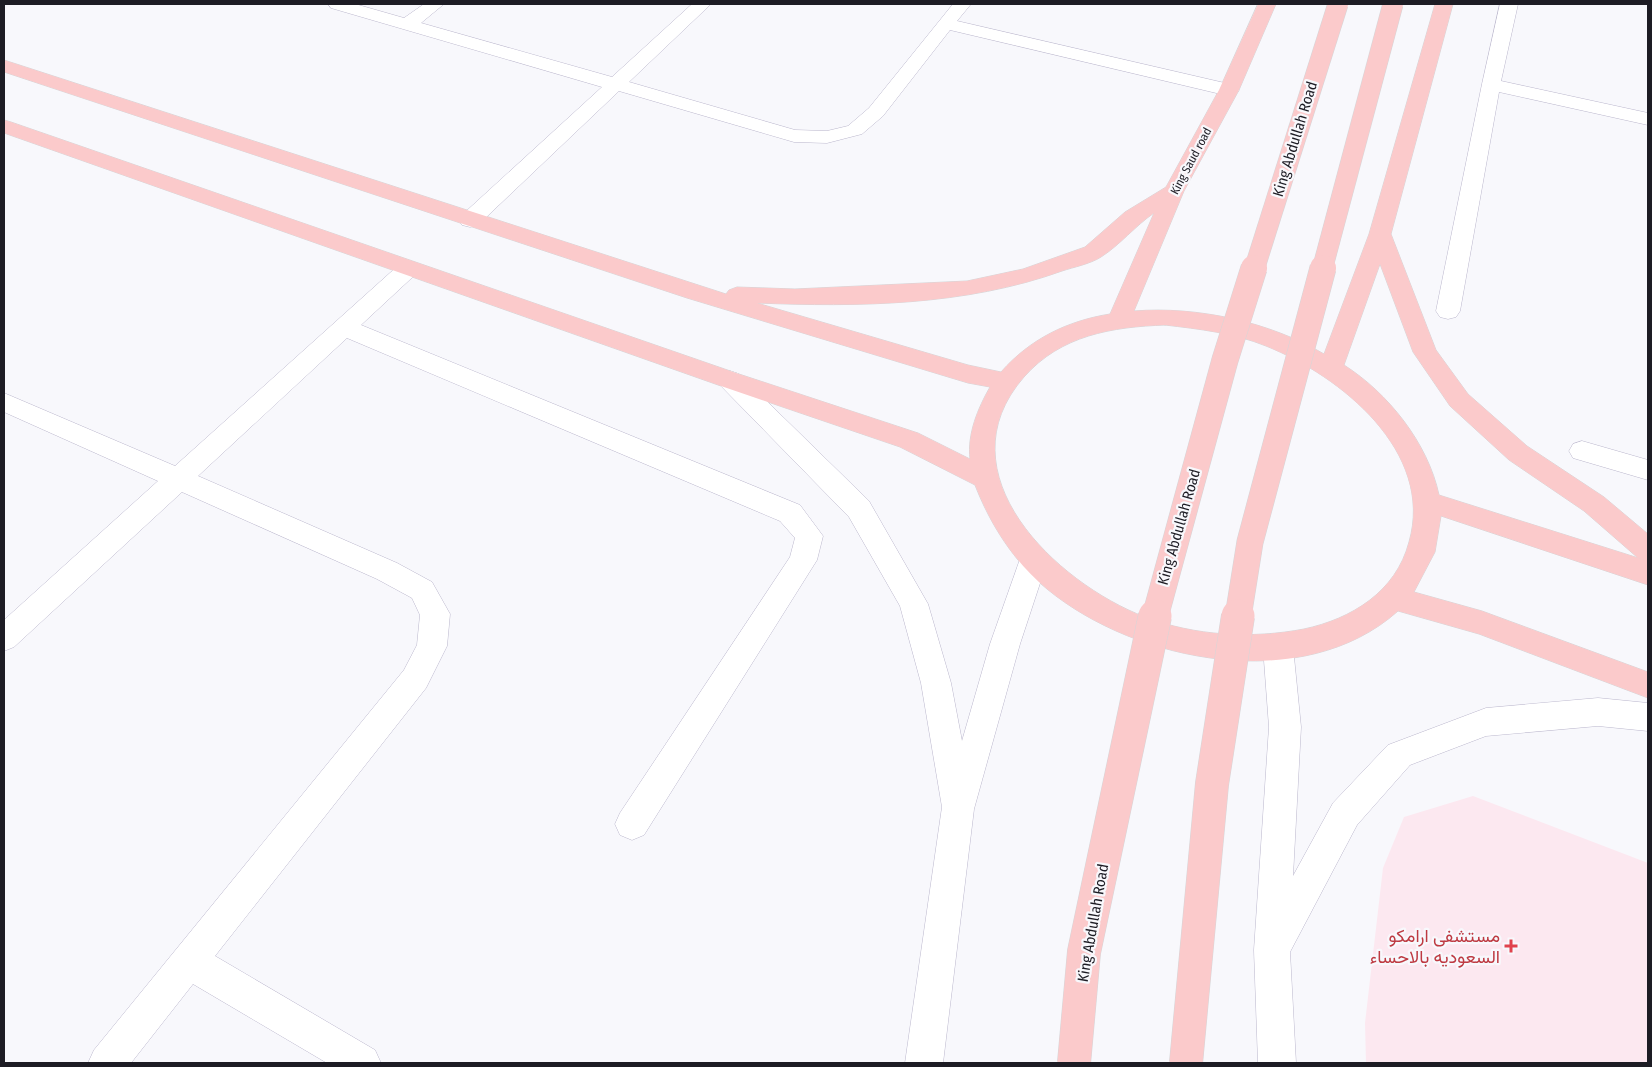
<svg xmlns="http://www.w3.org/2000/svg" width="1652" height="1067" viewBox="0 0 1652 1067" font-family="'Fira Sans Condensed',Vazirmatn,sans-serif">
	<rect width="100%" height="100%" fill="#f8f8fc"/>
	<!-- medical -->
	<polygon fill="#fce8f0" points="1473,796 1648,863 1648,1063 1366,1063 1365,1023 1383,868 1404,817"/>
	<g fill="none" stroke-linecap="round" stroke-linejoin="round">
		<!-- minor casing -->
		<g stroke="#bbb7cd" stroke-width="1">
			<g id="minor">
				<polygon points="328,4 355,4 404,18 424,4 444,4 421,23 612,77 692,4 711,4 629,82 795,130 827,131 848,126 869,108 953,4 971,4 957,21 1229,84 1236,86 1239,90 1236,94 1229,96 950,30 883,116 862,134 827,143 794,142 619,91 478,225 470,227 462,225 459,220 462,215 602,87 331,8"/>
				<polygon points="1500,4 1518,4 1501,81 1648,113 1648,125 1499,92 1460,311 1456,317 1448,319 1440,317 1436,311 1482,84"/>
				<polygon points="409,261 417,263 420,268 417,273 361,325 800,505 823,536 817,560 644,835 632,840 620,835 615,824 620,813 790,557 795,538 780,521 347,338 198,476 397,563 432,582 450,614 447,646 426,688 215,956 375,1050 381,1063 327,1063 193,984 131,1063 88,1063 94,1050 404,670 417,645 420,615 412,598 377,579 182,492 14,647 4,651 4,620 158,481 4,412 4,393 175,466 401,263"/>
				<polygon points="730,371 739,374 869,501 928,604 951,683 962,741 990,644 1020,559 1024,551 1034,548 1044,551 1048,559 1020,644 974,809 943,1063 905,1063 942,807 921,683 900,606 849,517 721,386 718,380 721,374"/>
				<polygon points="1582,441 1648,460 1648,480 1573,458 1569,451 1573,444"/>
				<polygon points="1278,634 1288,638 1293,647 1301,727 1293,876 1333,803 1388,745 1486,708 1598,698 1648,703 1648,731 1598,726 1486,736 1410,765 1357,825 1290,952 1296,1063 1258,1063 1254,950 1269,727 1263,647 1268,638"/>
			</g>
		</g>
		<!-- major casing -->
		<g stroke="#d6d6d8" stroke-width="1">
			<path id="major" d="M1258,4h18l-37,86 -55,101 -50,120c63,-5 136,11 190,43l45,-120 66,-230h18l-62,230 45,116 32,44 59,52 77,51 44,37v27l-10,-3 -54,-47 -75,-51 -59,-54 -37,-54 -33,-88 -36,101c44,28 84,78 95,130l209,66v24l-207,-69 -6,36 -21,40 68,19 166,61v26l-169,-64 -81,-23c-94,84 -261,52 -351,-22 -33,-27 -57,-65 -72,-104l-75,-38 -179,-61 -717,-253v-13l7,2 728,252 179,59 52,26c-3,-25 8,-51 20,-72l-22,-4 -281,-85 -683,-226v-12l722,234 3,-4 8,-3 58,2 172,-8 56,-12 62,-22 40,-35 41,-25 53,-97zM1154,213l-44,101c-43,7 -80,25 -109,58l-33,-7 -211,-62c101,4 208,3 305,-32 12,-4 28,-7 39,-14 19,-12 34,-31 53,-44zM1165,325c34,4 69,8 101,21 75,30 169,106 143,196 -13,50 -58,77 -105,87 -52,10 -109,7 -159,-12 -89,-34 -205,-144 -121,-240 37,-42 88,-50 141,-52z"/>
		</g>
		<!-- minor -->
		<use href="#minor" fill="#fff" fill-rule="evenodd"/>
		<!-- major -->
		<use href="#major" fill="#fbcacb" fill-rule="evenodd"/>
		<!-- major-bridge-far2 casing -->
		<g stroke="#d6d6d8" stroke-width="21" stroke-linecap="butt">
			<g id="major-bridge-far2">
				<polyline points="1254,270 1338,4"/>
				<polyline points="1322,270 1393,4"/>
			</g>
		</g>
		<!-- major-bridge-far1 casing -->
		<g stroke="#d6d6d8" stroke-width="27" stroke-linecap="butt">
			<g id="major-bridge-far1">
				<polyline points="1155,617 1225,360 1254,268"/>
				<polyline points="1238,617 1250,542 1323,268"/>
			</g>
		</g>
		<!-- major-bridge casing -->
		<g stroke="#d6d6d8" stroke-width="34" stroke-linecap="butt">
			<g id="major-bridge">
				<polyline points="1074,1063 1084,952 1155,616"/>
				<polyline points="1186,1063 1212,784 1238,616"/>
			</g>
		</g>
		<!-- major-bridge-far2 -->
		<use href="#major-bridge-far2" stroke="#fbcacb" stroke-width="20"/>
		<!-- major-bridge-far1 -->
		<use href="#major-bridge-far1" stroke="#fbcacb" stroke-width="26"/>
		<!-- major-bridge -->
		<use href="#major-bridge" stroke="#fbcacb" stroke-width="33"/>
	</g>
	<!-- markers -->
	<path fill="#e0444e" stroke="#f8f8fc" stroke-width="2" d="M1508.5 938.5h5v5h5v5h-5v5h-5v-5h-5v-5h5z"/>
	<g text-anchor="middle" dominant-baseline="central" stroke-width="4.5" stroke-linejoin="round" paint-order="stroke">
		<!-- far-street labels -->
		<g font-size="12" fill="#1d1c24" stroke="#f8f8fc">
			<text transform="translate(1191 161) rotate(-62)">King Saud road</text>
		</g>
		<!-- street labels -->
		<g font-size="15" fill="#1d1c24" stroke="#f8f8fc">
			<text transform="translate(1295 139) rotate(-73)">King Abdullah Road</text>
			<text transform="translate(1179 527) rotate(-74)">King Abdullah Road</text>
			<text transform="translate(1093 923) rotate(-80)">King Abdullah Road</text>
		</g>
		<!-- near-health labels -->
		<g font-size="18" fill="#be3a42" stroke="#f8f8fc" text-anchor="end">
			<text x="1500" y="936">مستشفى ارامكو<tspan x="1500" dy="21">السعوديه بالاحساء</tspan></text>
		</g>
	</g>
	<!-- border -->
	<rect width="1652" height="1067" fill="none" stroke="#1d1c24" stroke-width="10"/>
</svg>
